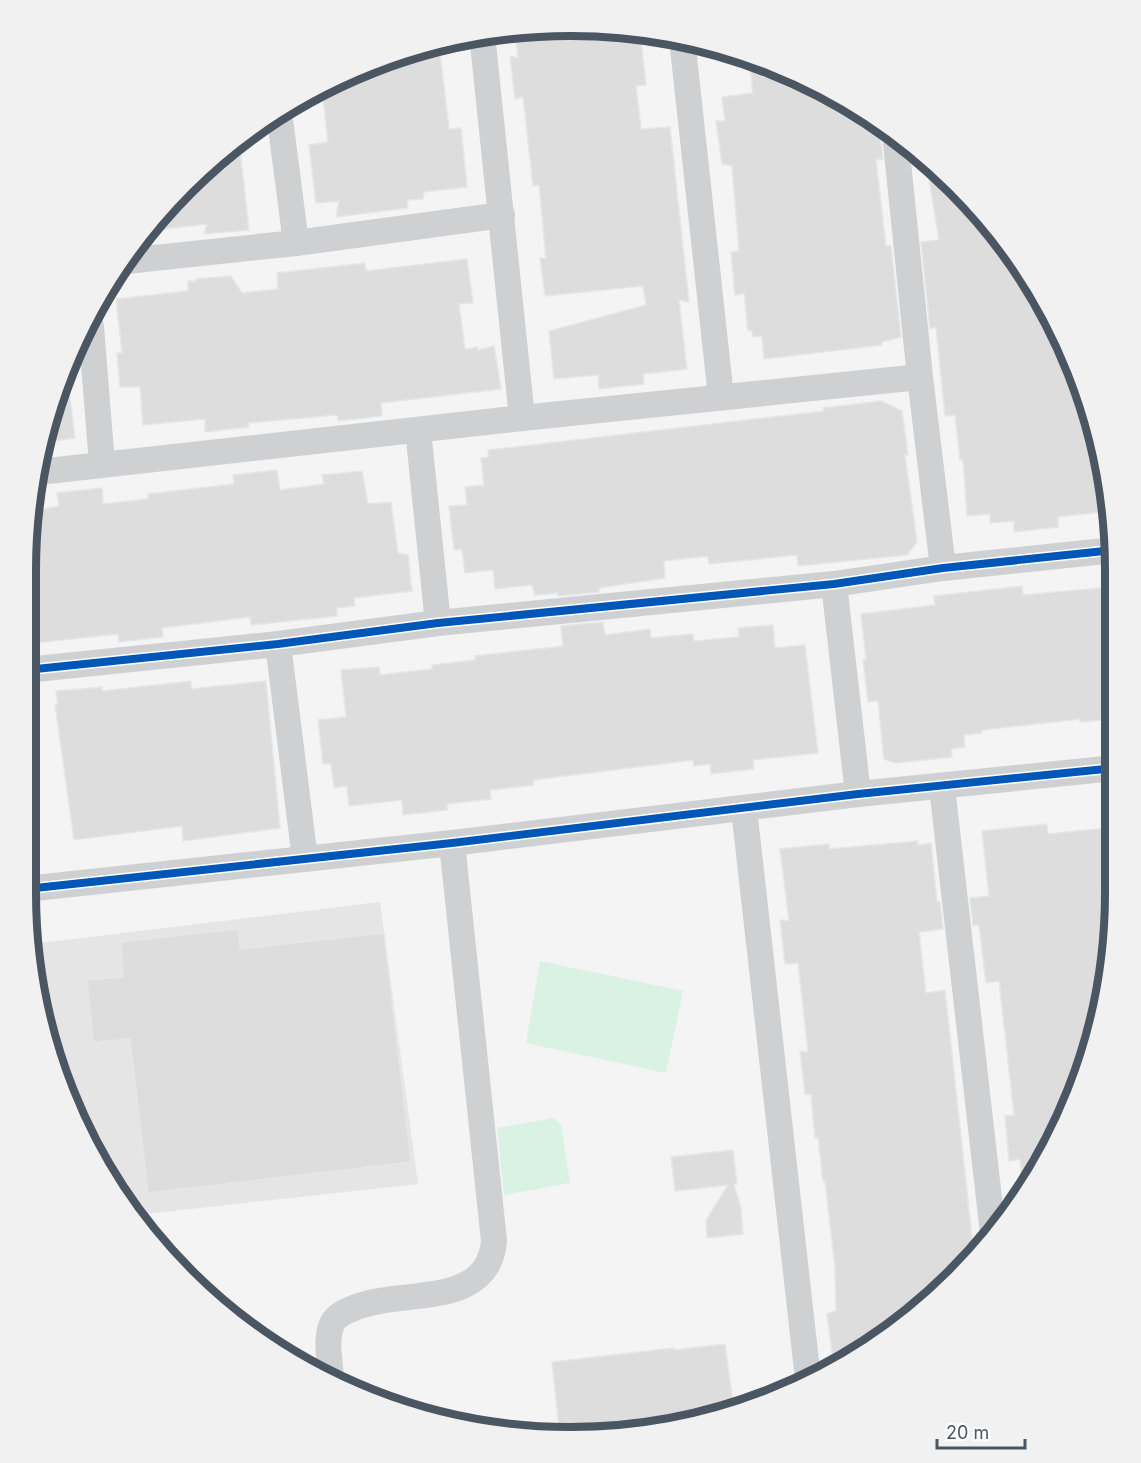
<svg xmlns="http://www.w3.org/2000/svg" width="1141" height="1463" viewBox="0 0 1141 1463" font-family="Inter,sans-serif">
	<rect width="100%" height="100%" fill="#f4f4f4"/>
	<!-- education -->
	<polygon fill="#e6e5e6" points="380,902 418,1184 137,1215 99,1165 44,1034 32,944"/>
	<!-- green -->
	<g fill="#d9f2e3">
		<polygon points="540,961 683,991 666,1073 526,1043"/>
		<polygon points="554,1118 561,1125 570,1183 504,1195 497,1128"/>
	</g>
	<!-- building -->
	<g fill="#ddddde" stroke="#e5e6e7" stroke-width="1.5">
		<polygon points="606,27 640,32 646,85 636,86 641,129 670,127 689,302 679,300 687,369 643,374 644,384 599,389 598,375 554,379 549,331 646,305 643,286 545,296 540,258 546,258 539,185 533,186 523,97 515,99 510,56 518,58 515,30"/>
		<polygon points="439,44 449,129 461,128 467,187 424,192 423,199 407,200 408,208 336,217 339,201 316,203 309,145 328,142 322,88 395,55"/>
		<polygon points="749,58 811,82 882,126 880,135 883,159 876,160 886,246 891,246 901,337 882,342 882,345 764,359 762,336 753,337 752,331 748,331 744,293 735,295 731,252 739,251 732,166 722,164 716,121 725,121 722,97 753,93"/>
		<polygon points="239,141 249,230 204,234 207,224 146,231 211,161"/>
		<polygon points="926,161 980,211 1042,298 1087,396 1096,444 1094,444 1101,512 1058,517 1058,527 1014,532 1014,521 990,523 990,514 967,516 963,459 960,460 955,415 945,416 936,327 930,329 921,242 939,240"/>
		<polygon points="467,259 473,303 459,304 465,349 478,347 478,350 494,346 501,389 381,403 382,416 338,421 337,415 248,423 249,427 205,432 205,419 143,425 140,387 120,387 117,353 122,353 116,299 188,291 188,280 195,282 196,279 231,276 242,293 278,289 277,273 365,263 366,271"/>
		<polygon points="67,373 75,438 45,442 55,395"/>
		<polygon points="881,401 902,411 908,455 905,455 917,542 907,555 798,566 797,555 709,564 708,556 664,561 665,578 599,588 599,592 558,596 558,593 535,595 532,585 495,589 493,570 465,573 462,549 454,550 449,506 467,505 465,487 484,485 481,458 489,457 488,450 824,411 823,408"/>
		<polygon points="277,470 280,490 324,484 322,475 362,471 368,504 391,502 398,553 408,555 412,591 354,598 355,606 337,608 337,616 251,625 250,617 162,628 163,637 119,642 118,634 26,644 27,535 32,511 59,506 57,493 102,488 103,504 148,499 148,494 234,484 233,475"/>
		<polygon points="1022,586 1023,595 1110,587 1112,611 1115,611 1115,719 1080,722 1080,719 982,730 982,733 964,735 965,747 951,749 952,757 895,763 884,759 878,701 868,702 863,659 866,659 861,614 935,605 934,596"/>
		<polygon points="603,622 605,635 650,629 651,638 693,634 694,641 739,637 738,628 773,625 775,648 805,645 818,753 753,760 754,769 711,774 710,764 694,766 693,760 533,780 534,785 490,790 491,799 447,804 447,810 403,815 402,800 349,806 347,786 334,788 331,764 323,764 318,720 346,717 341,670 379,667 380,675 432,669 432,665 476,660 475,656 563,646 561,626"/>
		<polygon points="191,681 191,689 266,681 280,828 183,841 182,826 74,840 55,704 58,704 56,691 102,687 102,691"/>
		<polygon points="1047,824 1048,834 1115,827 1115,893 1105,998 1074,1101 1023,1196 1020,1159 1009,1161 1005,1116 1014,1115 999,981 986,983 979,925 973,926 970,898 989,896 982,831"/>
		<polygon points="918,841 918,845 931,843 937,902 940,902 943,929 919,932 926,993 945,990 974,1256 956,1278 843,1364 834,1368 827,1314 836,1311 835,1268 825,1181 823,1181 818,1137 815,1138 811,1095 805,1094 800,1051 808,1052 798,963 785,964 780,920 789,921 780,849 829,844 829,849"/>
		<polygon points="238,929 240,949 384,933 411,1162 148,1193 130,1039 93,1042 87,980 123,977 121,942"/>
		<polygon points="733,1150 737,1184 734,1185 741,1208 743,1234 707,1238 706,1220 728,1185 675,1191 671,1157"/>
		<polygon points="725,1344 734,1410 712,1419 571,1437 560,1436 552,1362 674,1348 675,1350"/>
	</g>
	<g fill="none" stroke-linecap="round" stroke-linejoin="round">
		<!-- street -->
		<g stroke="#ced0d2" stroke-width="26">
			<polyline points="482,34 522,418"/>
			<polyline points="682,39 721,397"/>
			<polyline points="279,112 296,243"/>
			<polyline points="895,133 920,377 943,568"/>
			<polyline points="126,261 296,243 502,215"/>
			<polyline points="91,327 102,464"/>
			<polyline points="418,430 438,623"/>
			<polyline points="39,472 522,418 920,377"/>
			<polyline points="834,584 858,794"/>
			<polyline points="278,644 305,859"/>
			<polyline points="26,670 278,644 438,623 834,584 943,568 1114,550"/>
			<polyline points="942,787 993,1233"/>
			<polyline points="744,809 808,1379"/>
			<polyline points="26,889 452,843 858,794 1115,768"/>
			<path d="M331,1378c-1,-18 -6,-37 1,-54 4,-9 14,-13 22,-16 47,-20 134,2 140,-67l-42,-398"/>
		</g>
		<!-- cycleway casing -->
		<g stroke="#fff" stroke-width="11">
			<g id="cycleway">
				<polyline points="26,670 278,644 438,623 834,584 943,568 1114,550"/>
				<polyline points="26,889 452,843 858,794 1115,768"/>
			</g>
		</g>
		<!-- cycleway -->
		<use href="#cycleway" stroke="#0057b8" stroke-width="8"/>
	</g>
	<!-- crop -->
	<path d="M0 0H1141V1463H0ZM570 36H571A534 534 0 0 1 1105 570V893A534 534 0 0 1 571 1427H570A534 534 0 0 1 36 893V570A534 534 0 0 1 570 36Z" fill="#f1f1f2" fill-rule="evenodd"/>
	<path fill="none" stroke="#4a5661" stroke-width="8" d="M570 36H571A534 534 0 0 1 1105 570V893A534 534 0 0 1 571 1427H570A534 534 0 0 1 36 893V570A534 534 0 0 1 570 36Z"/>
	<!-- scale -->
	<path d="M937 1439v9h88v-9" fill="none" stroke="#4a5661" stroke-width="3"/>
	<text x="946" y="1439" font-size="18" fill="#4a5661" stroke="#ffffff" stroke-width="4.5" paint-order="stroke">20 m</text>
</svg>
